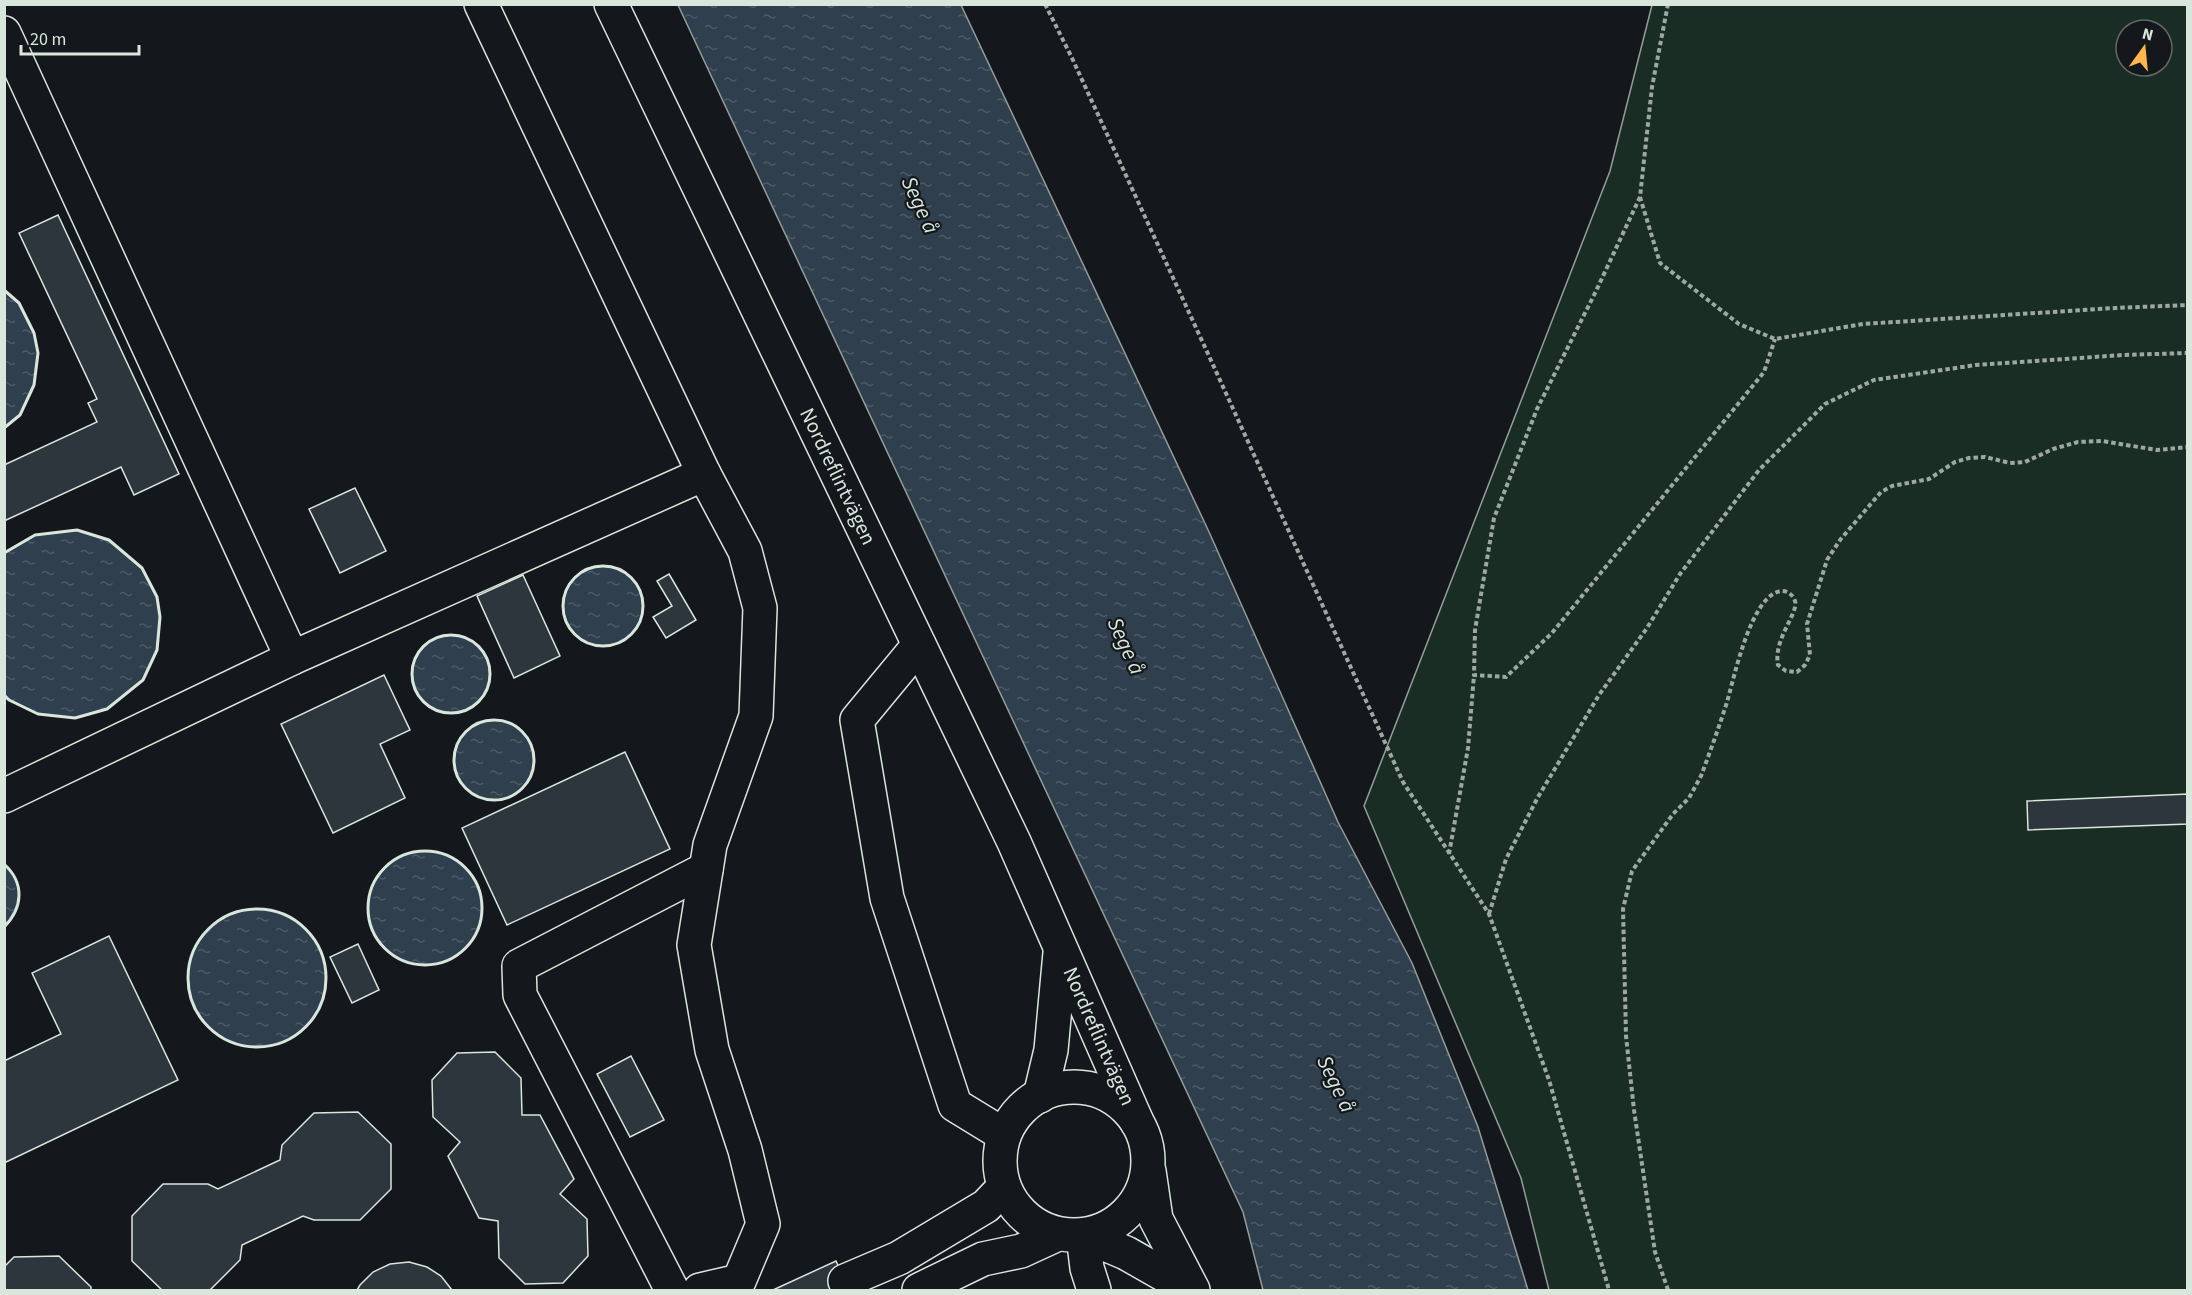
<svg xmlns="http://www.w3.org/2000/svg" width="2192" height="1295" viewBox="0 0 2192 1295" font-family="'Source Sans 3',sans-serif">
	<defs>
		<pattern id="water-ripples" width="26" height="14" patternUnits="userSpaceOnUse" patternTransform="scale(1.5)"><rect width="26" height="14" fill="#2f3f4d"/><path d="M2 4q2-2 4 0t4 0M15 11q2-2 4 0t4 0" fill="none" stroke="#4c5b66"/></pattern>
	</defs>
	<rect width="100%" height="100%" fill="#14181c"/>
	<!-- green -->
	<path fill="#1a2d24" stroke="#939e99" stroke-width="1.5" fill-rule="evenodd" d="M1652,5h535v1285h-638l-28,-112 -157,-372 246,-635zM2126,30h36v36h-36z"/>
	<!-- water -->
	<g fill="url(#water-ripples)" stroke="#939e99" stroke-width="1.5">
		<polygon points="678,5 961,5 1210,534 1338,822 1412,963 1478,1127 1528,1290 1263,1290 1243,1212"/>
		<polygon points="5,290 19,303 34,333 38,353 34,385 20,415 5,428"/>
		<polygon points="77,530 109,540 142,568 157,597 160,617 157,650 143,680 107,709 75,718 38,714 9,700 5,695 5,553 35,535"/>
		<circle cx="603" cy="606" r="40"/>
		<circle cx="451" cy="674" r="39"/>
		<circle cx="494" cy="760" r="40"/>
		<circle cx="425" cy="908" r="57"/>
		<path d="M4,864c21,19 19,44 1,63z"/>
		<circle cx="257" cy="978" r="69"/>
	</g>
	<!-- building -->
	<g fill="#2c363c" stroke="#d8e6dc" stroke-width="1.5">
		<polygon points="58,215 179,474 134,495 121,467 4,521 4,465 97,422 88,403 97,399 19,233"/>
		<polygon points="355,488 386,551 340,573 309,509"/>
		<polygon points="669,574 696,620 666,638 653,617 672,606 657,581"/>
		<polygon points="523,575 560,656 514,678 477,596"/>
		<polygon points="384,675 410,730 380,744 405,798 333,833 281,724"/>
		<polygon points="625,752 670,849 507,925 462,828"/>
		<polygon points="2188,794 2188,824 2028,830 2027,801"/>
		<polygon points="109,936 178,1080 4,1163 4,1061 61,1034 32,973"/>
		<polygon points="358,944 379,990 352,1003 330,957"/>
		<polygon points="495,1052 521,1078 522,1115 540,1115 574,1179 560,1194 587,1219 588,1256 563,1283 525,1284 499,1258 498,1221 479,1218 448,1156 460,1142 433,1117 432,1080 457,1053"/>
		<polygon points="631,1056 664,1120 630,1137 597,1074"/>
		<polygon points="358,1112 391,1144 391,1189 360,1220 314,1220 303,1216 242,1245 240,1260 210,1290 162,1290 132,1261 132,1216 163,1184 208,1184 218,1189 280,1160 282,1145 314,1113"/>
		<polygon points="59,1256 91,1287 91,1290 4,1290 4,1267 14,1257"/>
		<polygon points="836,1261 849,1290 773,1290"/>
		<polygon points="409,1262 427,1267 441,1276 452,1290 357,1290 360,1285 373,1272 390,1264"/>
	</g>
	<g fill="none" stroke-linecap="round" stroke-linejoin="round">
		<!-- minor casing -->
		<g stroke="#d8e6dc" stroke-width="36">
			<g id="minor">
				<path id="s1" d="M611,4l403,838 123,280"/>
				<polyline points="4,33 292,658 4,796"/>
				<polyline points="919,645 857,720 887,898 955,1105 1004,1135"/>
				<polyline points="292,658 704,474 481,4"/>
				<circle cx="1074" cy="1161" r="74"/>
				<polyline points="1040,1096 1051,1050 1060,953"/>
				<polyline points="1149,1171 1156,1219 1193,1290"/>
				<polyline points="845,1281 899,1258 986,1206 1004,1187"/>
				<polyline points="672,1290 520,995 519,966 706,869"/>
				<polyline points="700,1290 739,1281 763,1224 745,1150 712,1050 694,945 710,845 756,716 760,608 745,551 704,474"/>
				<polyline points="919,1290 983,1259 1021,1251 1058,1234"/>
				<polyline points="1094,1290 1087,1268 1083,1235 1126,1253 1191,1290"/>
			</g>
		</g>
		<!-- path -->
		<g stroke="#9da8a2" stroke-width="4" stroke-dasharray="4.5 3" stroke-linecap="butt">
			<polyline points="1045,4 1072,58 1209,356 1403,782 1489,914 1549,1080 1609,1290"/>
			<polyline points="1668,4 1652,87 1640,197 1660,263 1739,324 1775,339 1863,324 2115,308 2188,305"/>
			<polyline points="1640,197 1596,291 1537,409 1494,518 1475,630 1474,675 1506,677 1552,633 1764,372 1775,339"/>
			<polyline points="1449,854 1468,748 1474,675"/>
			<polyline points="1489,914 1506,859 1538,797 1599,695 1647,628 1680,574 1759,470 1825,404 1874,380 1976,365 2123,355 2188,353"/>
			<path d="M1668,1290l-13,-38 -21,-142 -8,-74 -3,-127 9,-38 41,-57 16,-16 12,-22c9,-24 18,-49 26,-74 7,-23 24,-109 55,-111 6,0 11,4 13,10 4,12 -22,38 -17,64l8,6 11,1 8,-7 5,-10 -3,-31 20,-64 13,-20 41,-48 11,-6 37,-7 26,-17 14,-4 16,-1 25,6 15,-1 28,-13 25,-7 24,-1 55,9 31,-3"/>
		</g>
		<!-- minor -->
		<use href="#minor" stroke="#14181c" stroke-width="33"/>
		<!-- wall -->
		<g stroke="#d8e6dc" stroke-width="3">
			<polyline points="4,290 19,303 34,333 38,353 34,385 20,415 4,428"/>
			<polyline points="4,553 35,535 77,530 109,540 142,568 157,597 160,617 157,650 143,680 107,709 75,718 38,714 9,700 4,695"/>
			<circle cx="603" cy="606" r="40"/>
			<circle cx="451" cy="674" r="39"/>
			<circle cx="494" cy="760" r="40"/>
			<circle cx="425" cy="908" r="57"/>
			<path d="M4,864c21,19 19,44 0,63"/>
			<circle cx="257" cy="978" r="69"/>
		</g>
	</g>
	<g text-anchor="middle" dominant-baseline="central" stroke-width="4.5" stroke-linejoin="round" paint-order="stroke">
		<!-- street labels -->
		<g font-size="21" fill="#d8e6dc" stroke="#14181c">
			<text stroke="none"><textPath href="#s1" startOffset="524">Nordreflintvägen</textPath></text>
			<text stroke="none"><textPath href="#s1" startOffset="1142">Nordreflintvägen</textPath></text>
		</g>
		<!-- water labels -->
		<g font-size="22" font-style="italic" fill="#d8e6dc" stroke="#14181c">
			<text transform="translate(920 205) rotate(65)">Sege å</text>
			<text transform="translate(1126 646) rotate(65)">Sege å</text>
			<text transform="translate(1336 1084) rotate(64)">Sege å</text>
		</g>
	</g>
	<!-- border -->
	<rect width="2192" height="1295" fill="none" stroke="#d8e6dc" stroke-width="12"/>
	<!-- north arrow -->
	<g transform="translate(2144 48) rotate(15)"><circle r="28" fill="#14181c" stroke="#626a69" stroke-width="1.5"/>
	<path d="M0-4.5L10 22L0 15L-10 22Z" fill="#ffb74d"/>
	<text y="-9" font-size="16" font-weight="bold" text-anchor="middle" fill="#d8e6dc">N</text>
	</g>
	<!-- scale -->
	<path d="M21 45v9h118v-9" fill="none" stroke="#d8e6dc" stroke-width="3"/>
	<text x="30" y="45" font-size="18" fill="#d8e6dc" stroke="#14181c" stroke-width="4.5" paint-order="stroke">20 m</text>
</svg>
